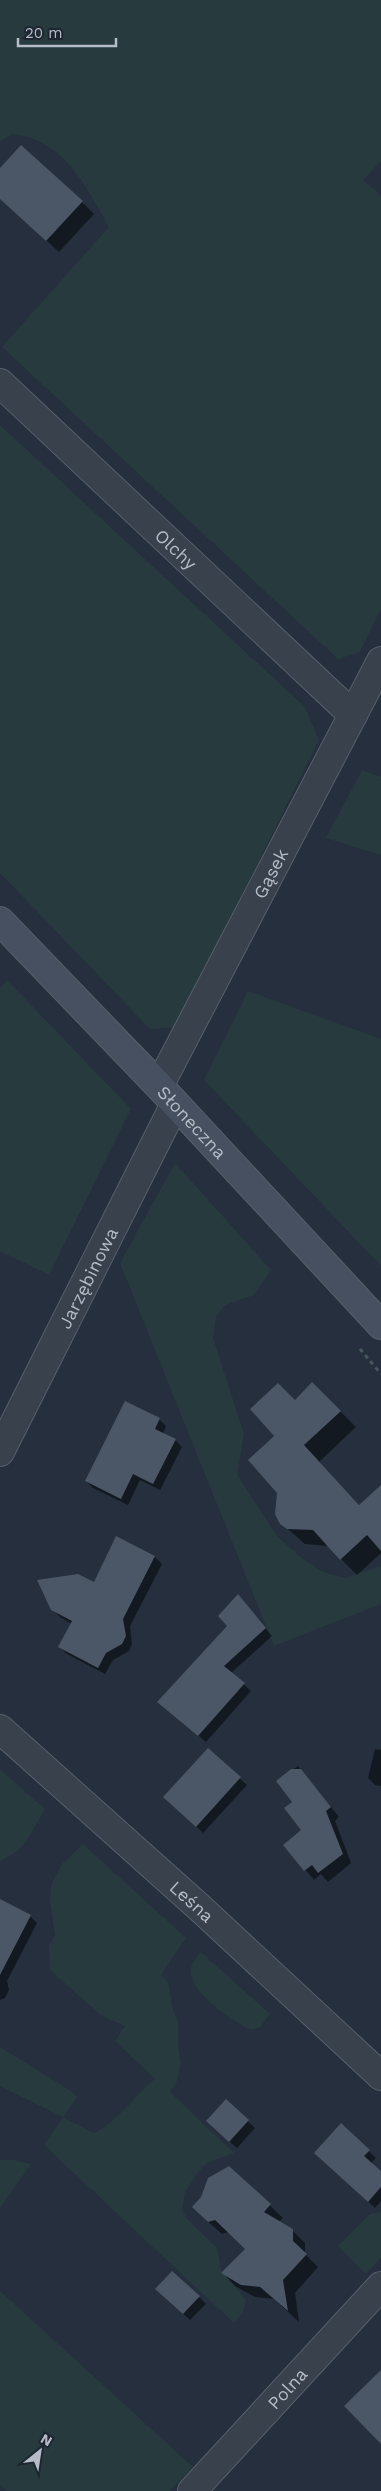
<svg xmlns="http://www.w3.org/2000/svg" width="381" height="2491" viewBox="0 0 381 2491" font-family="'Work Sans',sans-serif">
	<rect width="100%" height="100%" fill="#252f3d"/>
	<!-- green -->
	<g fill="#273b3e">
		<path d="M0,0h381v161l-18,19 18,15v414l-21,43 -22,7 -336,-312 107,-120c-23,-40 -44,-87 -96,-93l-13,7z"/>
		<polygon points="0,425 305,707 319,740 176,1027 150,1029 0,873"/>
		<polygon points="362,770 381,777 381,855 326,838"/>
		<polygon points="7,980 131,1109 49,1275 0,1251 0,988"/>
		<polygon points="248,991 381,1039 381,1266 204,1080"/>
		<polygon points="175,1163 271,1270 254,1295 225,1305 216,1317 213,1338 244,1434 237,1474 276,1535 299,1556 323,1572 345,1578 381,1566 381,1604 274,1646 120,1263"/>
		<path d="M0,1769l45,40c-15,23 -18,41 -45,52z"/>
		<path d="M83,1844l103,94 -25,37 7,7 5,28 5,11v25l3,17 -4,18 -7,11 64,61 -27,10 -8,8 -14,21 -3,17 5,10 30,29 4,22 25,30 -3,12 -9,11 -190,-178 19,-28 -63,-31v-39l71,44 6,6 -14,20 31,16c25,-12 40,-37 61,-54l-40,-38 10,-15 -23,-10 -52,-46 -1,-24 6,-11 -5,-33 1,-17 11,-21z"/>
		<path d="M201,1952l69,62 -10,13 -9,3c-18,-9 -65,-39 -60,-62 1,-6 6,-11 10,-16z"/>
		<polygon points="0,2160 14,2160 31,2164 0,2208"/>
		<polygon points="381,2212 381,2258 366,2274 338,2246 370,2214"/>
		<polygon points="0,2291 193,2467 169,2491 7,2491 0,2485"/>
	</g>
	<!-- shadow -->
	<g fill="#0007">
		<polygon points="0,169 82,202 94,214 59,252 0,198"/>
		<polygon points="312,1383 356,1427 319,1462 360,1506 381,1487 381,1553 357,1575 328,1546 305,1544 281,1523 276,1436 295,1401"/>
		<polygon points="125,1403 159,1419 166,1426 163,1434 175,1440 182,1447 160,1490 140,1480 128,1505 93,1488 86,1481"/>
		<polygon points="155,1557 162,1564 130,1626 132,1644 129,1651 113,1660 105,1674 67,1654 60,1647 72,1624 60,1617 52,1609 95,1584"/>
		<polygon points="245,1603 272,1636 231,1673 251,1691 206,1742 166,1708"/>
		<polygon points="375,1749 381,1750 381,1786 375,1785 368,1778"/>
		<polygon points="208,1750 247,1785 203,1833 172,1803"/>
		<polygon points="298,1766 339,1817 335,1821 351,1863 328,1882 321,1874 314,1880 285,1845 303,1830 294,1803 278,1781"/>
		<polygon points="0,1900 30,1916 37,1923 7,1981 9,1990 5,1998 0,2000"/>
		<polygon points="226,2101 255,2128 237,2148 214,2128"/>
		<polygon points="369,2151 376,2158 371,2163 381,2173 381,2201 375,2208 322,2160"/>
		<polygon points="229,2167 283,2218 279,2222 292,2230 305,2243 305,2254 318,2267 295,2293 299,2322 274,2299 255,2297 235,2286 223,2273 246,2249 229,2232 222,2234 206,2220"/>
		<polygon points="164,2296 199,2297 206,2304 190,2320"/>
	</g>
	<!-- building -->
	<g fill="#4b5666">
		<polygon points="21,145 83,201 46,241 0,199 0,168"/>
		<polygon points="312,1382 341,1411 304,1445 359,1505 381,1485 381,1551 367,1535 340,1560 313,1530 287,1529 280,1524 275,1514 277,1493 248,1460 274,1436 250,1409 278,1383 295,1400"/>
		<polygon points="125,1401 160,1418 155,1429 176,1439 153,1484 133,1474 121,1499 85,1481"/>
		<polygon points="116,1536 155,1556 123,1619 126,1636 122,1644 106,1653 98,1668 58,1647 72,1621 51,1610 37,1580 78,1574 94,1582"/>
		<polygon points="238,1594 266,1628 224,1666 245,1683 198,1736 157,1702 227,1626 218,1616"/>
		<polygon points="208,1748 241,1777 196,1827 163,1797"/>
		<polygon points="291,1769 301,1769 331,1807 326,1811 343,1854 318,1873 312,1865 304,1871 283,1845 301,1830 284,1808 292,1802 276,1781"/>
		<polygon points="0,1899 31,1915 0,1975"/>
		<polygon points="226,2099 249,2120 229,2142 206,2121"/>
		<polygon points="341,2123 370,2150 364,2156 381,2171 381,2187 368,2202 314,2153"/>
		<polygon points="229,2166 271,2204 264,2212 293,2229 293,2241 307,2254 283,2280 288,2311 260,2287 241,2285 221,2273 245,2249 215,2220 208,2222 192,2207 201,2197 208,2178"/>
		<polygon points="172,2271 200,2296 183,2314 155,2289"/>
		<polygon points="381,2370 381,2444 344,2406"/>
	</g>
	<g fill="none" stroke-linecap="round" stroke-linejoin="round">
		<!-- minor casing -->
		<g stroke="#575f6b" stroke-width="30">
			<g id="minor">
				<path id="s1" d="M0,383l353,332"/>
				<path id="s2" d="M159,1086l222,-425"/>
				<path id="s3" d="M0,1452l175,-348"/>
				<path id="s4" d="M0,1729l200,179 181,168"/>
				<path id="s5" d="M192,2491l189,-205"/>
			</g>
		</g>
		<!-- secondary casing -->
		<g stroke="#575f6b" stroke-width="30">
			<g id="secondary">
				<path id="s6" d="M0,921l159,165 222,239"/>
			</g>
		</g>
		<!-- path -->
		<polyline stroke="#45585b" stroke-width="3" stroke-dasharray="4 4" stroke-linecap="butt" points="360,1349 381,1374"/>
		<!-- minor -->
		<use href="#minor" stroke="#39414d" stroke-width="28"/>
		<!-- secondary -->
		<use href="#secondary" stroke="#475060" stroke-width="28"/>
	</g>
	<g text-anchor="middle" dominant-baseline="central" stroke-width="5" stroke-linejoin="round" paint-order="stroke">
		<!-- street labels -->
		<g font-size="18" fill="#b5bcc8" stroke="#1e2632">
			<text stroke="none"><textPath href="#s1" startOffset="242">Olchy</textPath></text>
			<text stroke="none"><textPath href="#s2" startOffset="240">Gąsek</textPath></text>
			<text stroke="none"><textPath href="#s6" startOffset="278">Słoneczna</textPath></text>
			<text stroke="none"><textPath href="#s3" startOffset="195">Jarzębinowa</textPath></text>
			<text stroke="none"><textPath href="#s4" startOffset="258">Leśna</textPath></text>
			<text stroke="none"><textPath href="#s5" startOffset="140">Polna</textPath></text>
		</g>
	</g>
	<!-- north arrow -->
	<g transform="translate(40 2451) rotate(30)" stroke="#1e2632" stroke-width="4" paint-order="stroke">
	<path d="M0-4L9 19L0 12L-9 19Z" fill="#b5bcc8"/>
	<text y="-8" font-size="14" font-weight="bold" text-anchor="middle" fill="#b5bcc8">N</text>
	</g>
	<!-- scale -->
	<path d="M18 38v8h98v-8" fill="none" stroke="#b5bcc8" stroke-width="2.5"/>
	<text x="25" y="38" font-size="15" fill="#b5bcc8" stroke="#1e2632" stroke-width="4" paint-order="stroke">20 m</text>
</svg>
